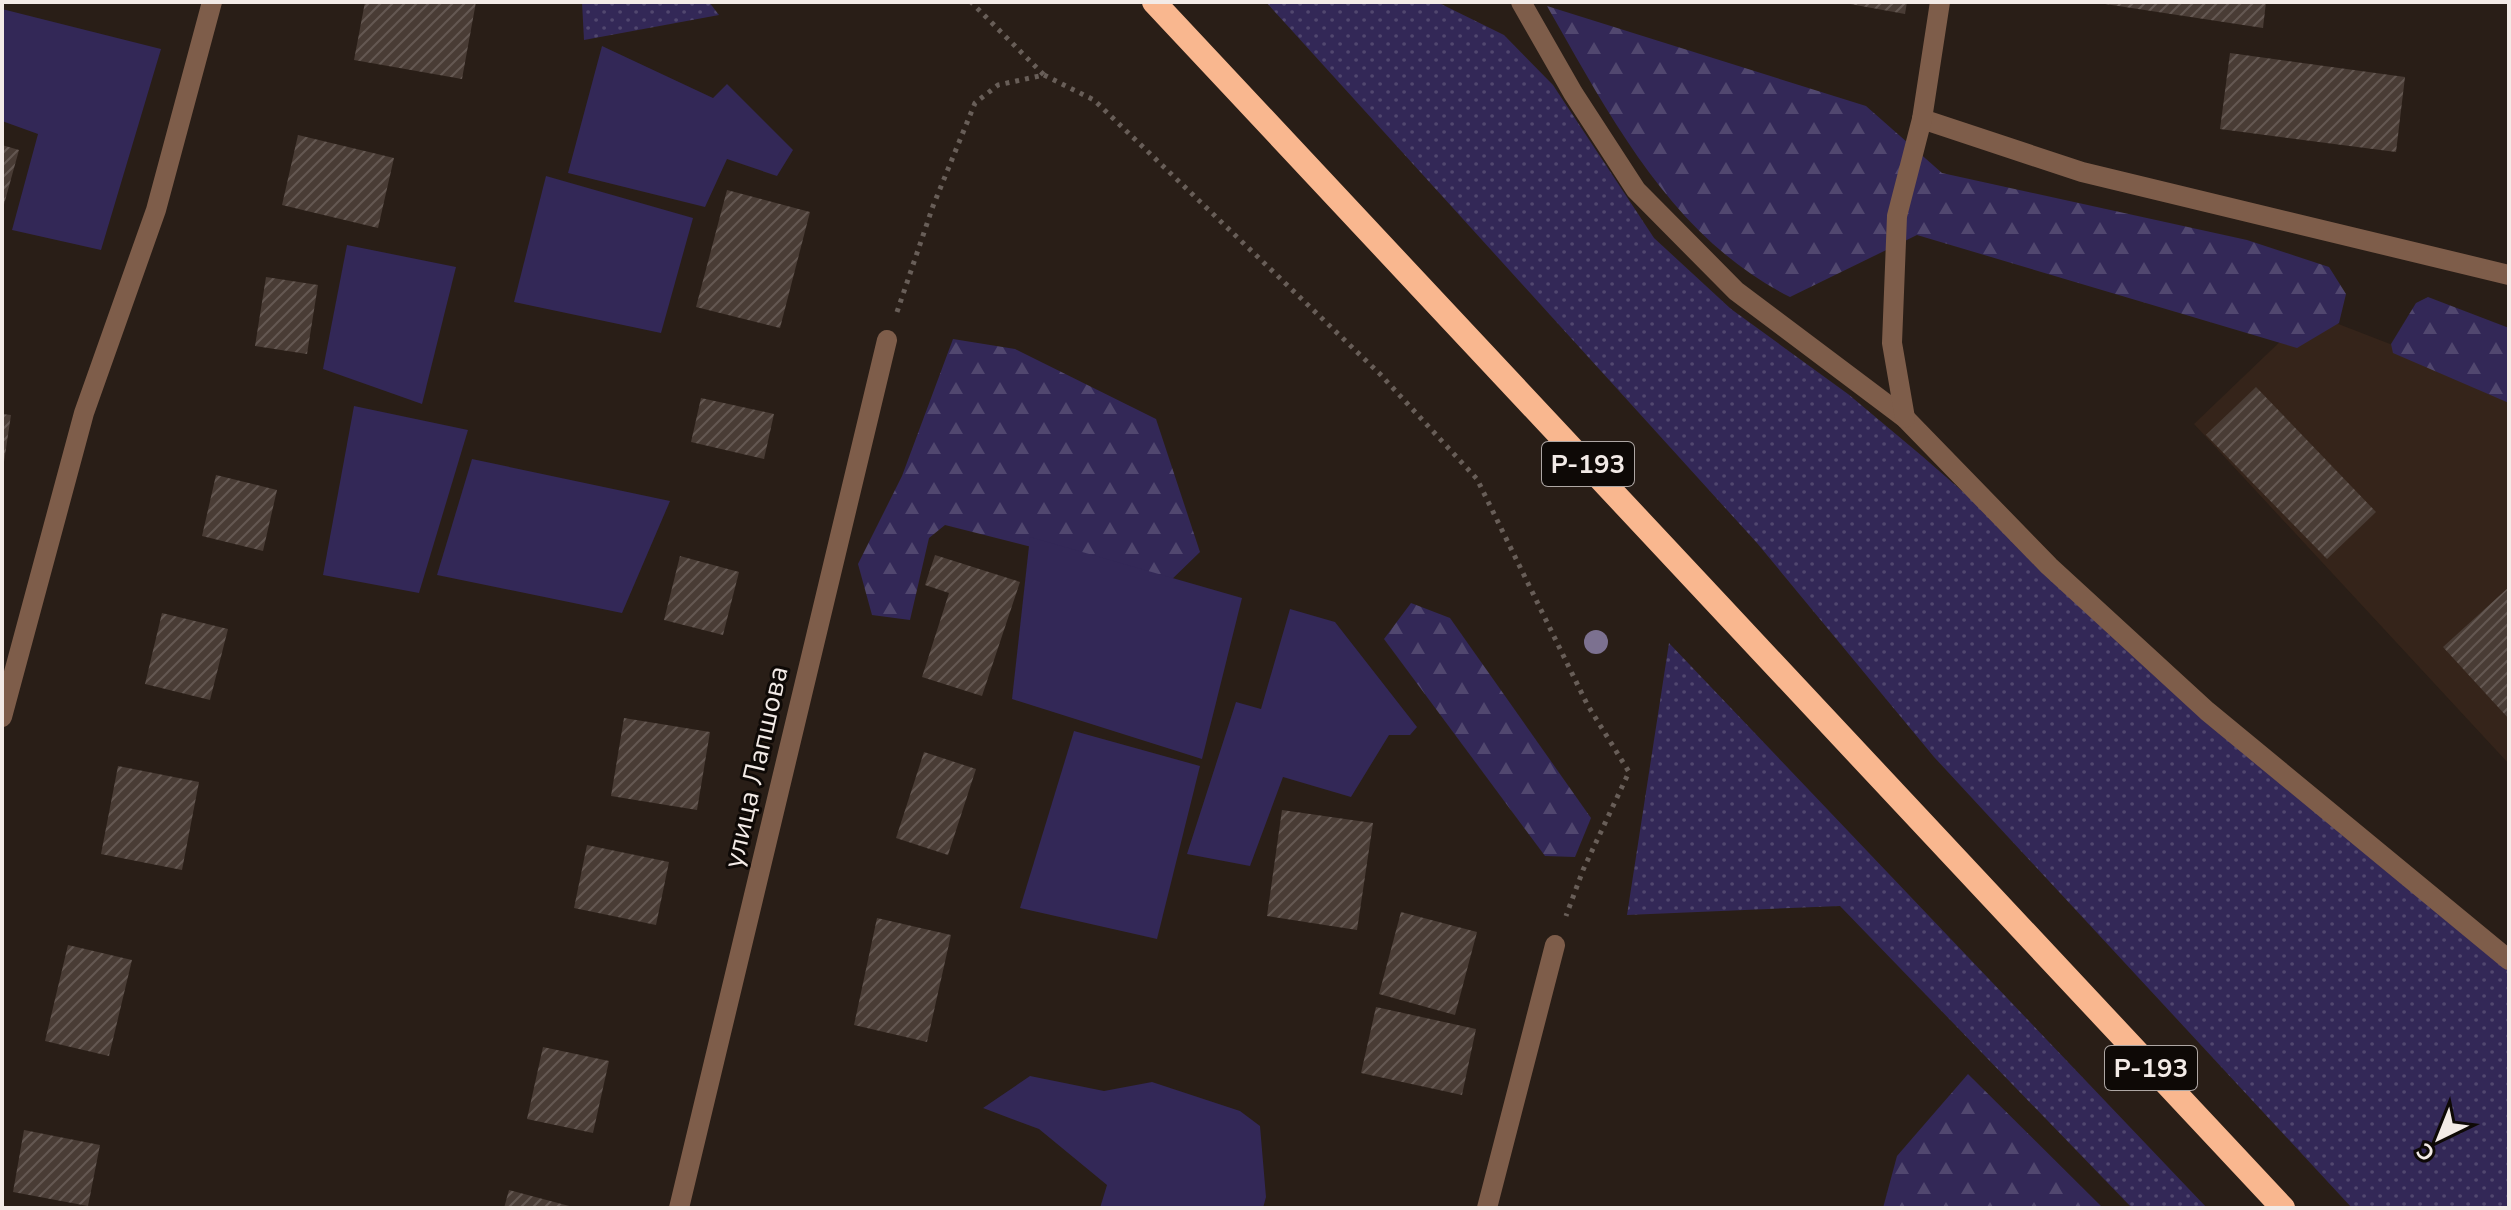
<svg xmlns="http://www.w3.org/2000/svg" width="2511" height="1210" viewBox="0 0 2511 1210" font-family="'Nunito Sans',sans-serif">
	<defs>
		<pattern id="grass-dots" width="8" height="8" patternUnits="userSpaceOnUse" patternTransform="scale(2)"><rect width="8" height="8" fill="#332857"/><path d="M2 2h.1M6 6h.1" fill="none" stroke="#51476f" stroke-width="1.8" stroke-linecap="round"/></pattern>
		<pattern id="forest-firs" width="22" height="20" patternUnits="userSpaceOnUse" patternTransform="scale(2)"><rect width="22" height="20" fill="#332857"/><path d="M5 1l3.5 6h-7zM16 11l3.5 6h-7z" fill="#51476f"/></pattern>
		<pattern id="building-hatch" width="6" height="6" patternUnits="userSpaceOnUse" patternTransform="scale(2)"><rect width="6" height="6" fill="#493c35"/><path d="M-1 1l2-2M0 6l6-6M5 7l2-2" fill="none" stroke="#645852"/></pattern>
	</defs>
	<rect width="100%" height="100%" fill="#291e17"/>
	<!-- built -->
	<polygon fill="#35241a" points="2310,313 2509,390 2509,764 2194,424"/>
	<!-- grass -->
	<g fill="url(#grass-dots)">
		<polygon points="582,2 709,2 719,15 584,40"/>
		<polygon points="1266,2 1437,2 1504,35 1553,85 1654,238 1731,309 1848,394 1922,456 2509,969 2509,1208 2352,1208 1934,757 1757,543"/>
		<polygon points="1669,643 2207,1208 2132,1208 1840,906 1627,915"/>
	</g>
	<!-- forest -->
	<g fill="url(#forest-firs)">
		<path d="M1547,6l319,100 76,67 305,67 82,27 17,27 -7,29 -42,25 -380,-113 -127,62c-118,-59 -180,-181 -243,-291z"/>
		<polygon points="2428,297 2509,328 2509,403 2393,353 2391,344 2416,303"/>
		<polygon points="953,339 1015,349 1156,419 1200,552 1169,582 945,525 929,538 910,620 872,615 858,564 902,476"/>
		<polygon points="1411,603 1450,618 1591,818 1575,857 1545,856 1384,639"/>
		<polygon points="1968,1074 2103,1208 1883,1208 1897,1156"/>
	</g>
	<!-- garden -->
	<g fill="#332857">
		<polygon points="2,9 161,49 101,250 12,230 38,134 2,121"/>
		<polygon points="602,46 713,98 727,84 793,150 777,176 727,159 705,207 568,173"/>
		<polygon points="546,176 693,218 661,333 514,302"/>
		<polygon points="347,245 456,267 422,404 323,369"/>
		<polygon points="354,406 468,430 419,593 323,575"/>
		<polygon points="472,459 670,501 622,613 437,575"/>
		<polygon points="1030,537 1242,598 1202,759 1012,699"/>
		<polygon points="1290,609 1335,622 1417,727 1410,735 1389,735 1351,797 1283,777 1250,866 1187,854 1236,702 1261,709"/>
		<polygon points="1074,731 1200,766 1157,939 1020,908"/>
		<polygon points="1030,1076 1104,1091 1152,1082 1240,1111 1260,1126 1266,1197 1263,1208 1100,1208 1107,1185 1039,1129 983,1108"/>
	</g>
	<!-- building -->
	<g fill="url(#building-hatch)">
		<polygon points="365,2 476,2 462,79 354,60"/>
		<polygon points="1839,2 1907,2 1905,14"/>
		<polygon points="2092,2 2266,2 2263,28"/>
		<polygon points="2230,53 2405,77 2396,152 2220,129"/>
		<polygon points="298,135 394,158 378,228 282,205"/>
		<polygon points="2,145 19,150 3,208 2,208"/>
		<polygon points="727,190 810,212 780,328 696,307"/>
		<polygon points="266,277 318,285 307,354 255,346"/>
		<polygon points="2256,387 2376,512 2327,559 2206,435"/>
		<polygon points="701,398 774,414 764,459 691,442"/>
		<polygon points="2,414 11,415 4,462 2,462"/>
		<polygon points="216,475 277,490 263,551 202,536"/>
		<polygon points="935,555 1020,582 982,696 922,677 949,593 925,585"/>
		<polygon points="680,556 739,572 723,635 664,620"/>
		<polygon points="2509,587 2509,719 2443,647"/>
		<polygon points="162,613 228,629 210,700 145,684"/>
		<polygon points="624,718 710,732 697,810 611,796"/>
		<polygon points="924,752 976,769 948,855 896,838"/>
		<polygon points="118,766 199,782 182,870 101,854"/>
		<polygon points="1282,810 1373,823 1357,930 1267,916"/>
		<polygon points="587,845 669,862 656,925 574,908"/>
		<polygon points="1401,912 1477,932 1455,1015 1379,994"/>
		<polygon points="877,918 951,935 927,1042 854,1025"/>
		<polygon points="68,945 132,960 109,1056 45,1041"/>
		<polygon points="1376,1007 1476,1029 1462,1095 1361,1073"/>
		<polygon points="543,1047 609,1061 593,1133 527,1119"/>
		<polygon points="24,1130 100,1145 88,1206 13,1192"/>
		<polygon points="509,1190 573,1207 572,1208 504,1208"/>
	</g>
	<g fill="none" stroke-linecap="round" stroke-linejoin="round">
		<!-- path -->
		<g stroke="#685e58" stroke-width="5" stroke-dasharray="4 6" stroke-linecap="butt">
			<polyline points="1044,75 1094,100 1380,374 1477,479 1587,704 1629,772 1583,870 1566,916"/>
			<polyline points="897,312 933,206 975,103 998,85 1044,75 971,2"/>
		</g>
		<!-- minor -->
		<g stroke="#7e5d4a" stroke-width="20">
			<polyline points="1521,2 1573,93 1636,190 1736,291 1905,418 2049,566 2207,711 2509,960"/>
			<polyline points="1922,119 2082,172 2509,275"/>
			<polyline points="1905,418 1892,343 1897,216 1922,119 1940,2"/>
			<polyline points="2,717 84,413 156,210 212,2"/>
			<polyline points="679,1208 887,340"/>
			<polyline points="1487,1208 1555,945"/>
		</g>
		<!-- highway -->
		<path stroke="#f9b78f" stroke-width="24" d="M1154,2c379,400 750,806 1129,1206"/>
	</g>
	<!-- trees -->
	<circle fill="#7c7190" cx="1596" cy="642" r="12"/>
	<g text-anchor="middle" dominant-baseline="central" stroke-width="6" stroke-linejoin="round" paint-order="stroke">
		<!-- shield labels -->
		<g fill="#0e0906" stroke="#aea7a4" stroke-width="2">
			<rect x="1542" y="442" width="92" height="44" rx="6"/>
			<rect x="2105" y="1046" width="92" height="44" rx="6"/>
		</g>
		<g font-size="26" font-weight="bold" fill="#f3ebe7">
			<text x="1588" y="464">Р-193</text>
			<text x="2151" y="1068">Р-193</text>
		</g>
		<!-- street labels -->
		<g font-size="28" fill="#f3ebe7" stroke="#0e0906">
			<text transform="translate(756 767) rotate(-77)">улица Лапшова</text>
		</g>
	</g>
	<!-- border -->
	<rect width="2511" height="1210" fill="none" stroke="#f3ebe7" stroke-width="8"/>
	<!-- north arrow -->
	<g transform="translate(2439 1138) rotate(223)" stroke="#0e0906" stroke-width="6" paint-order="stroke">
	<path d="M0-6L14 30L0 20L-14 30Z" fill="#f3ebe7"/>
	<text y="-12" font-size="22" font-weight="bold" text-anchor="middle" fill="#f3ebe7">С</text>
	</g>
</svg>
